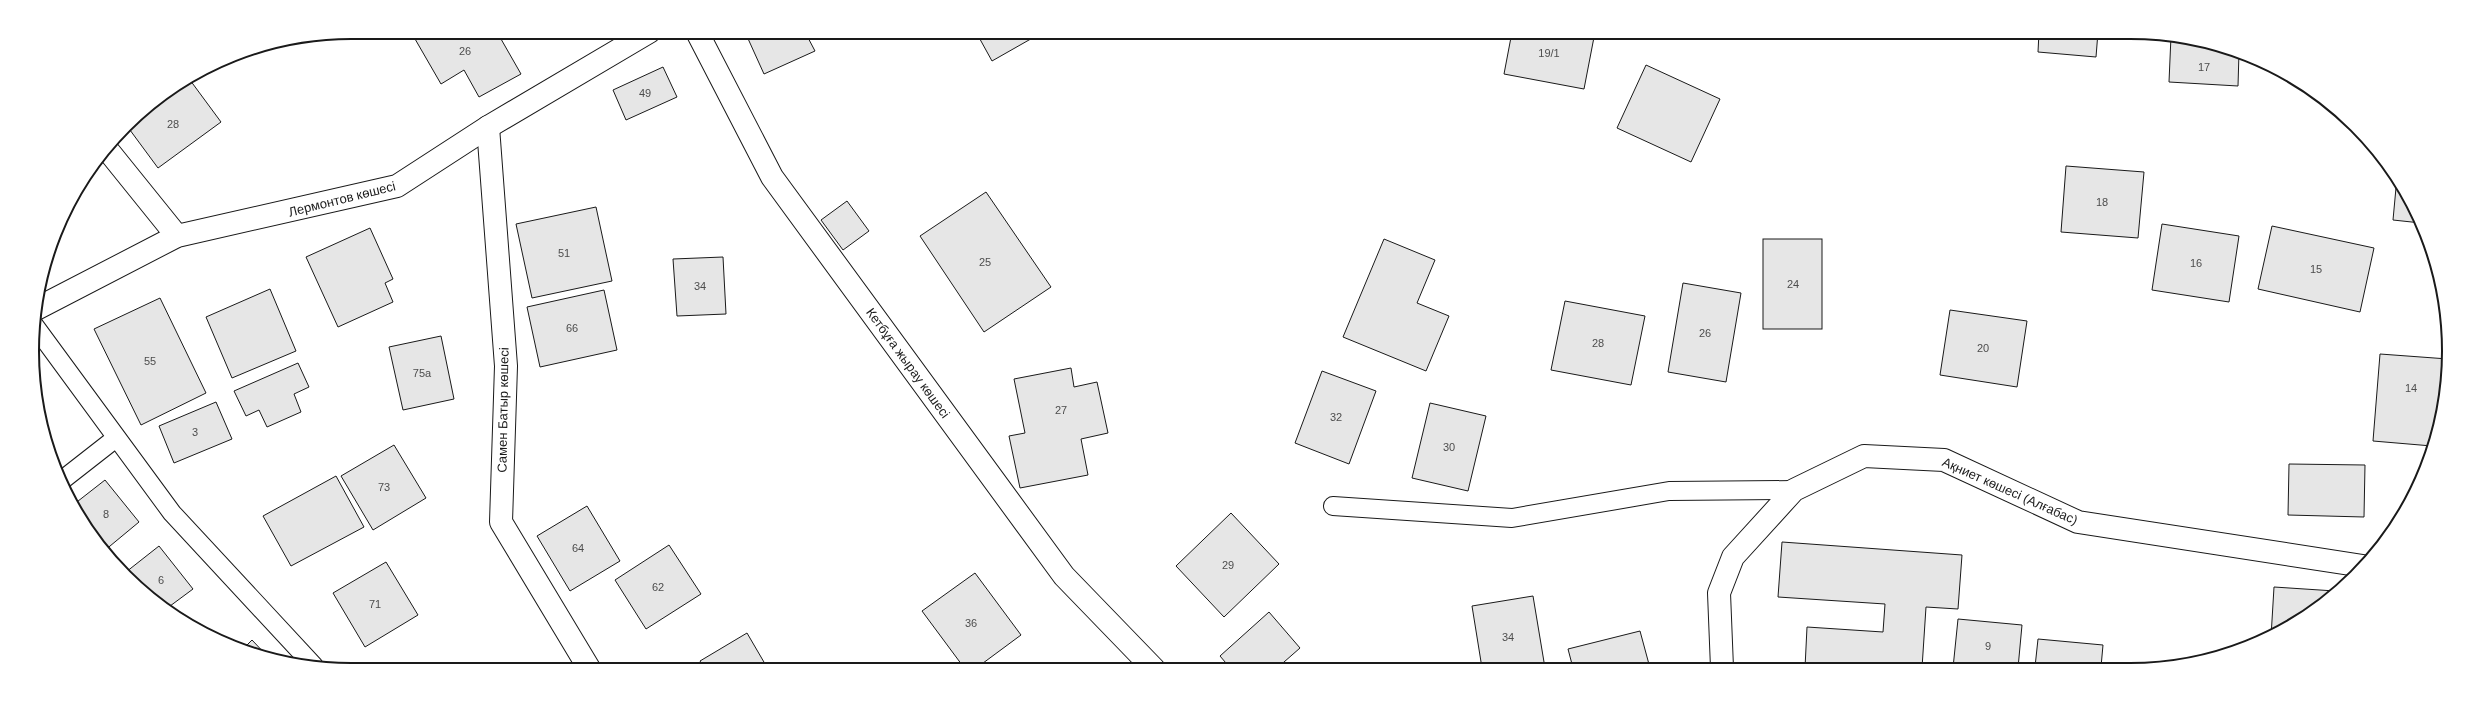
<svg xmlns="http://www.w3.org/2000/svg" width="2481" height="702" viewBox="0 0 2481 702" font-family="Arial,sans-serif">
	<rect width="100%" height="100%" fill="#fff"/>
	<!-- building -->
	<g fill="#e6e6e6" stroke="#1a1a1a">
		<polygon points="411,32 497,32 521,74 479,97 464,70 441,84"/>
		<polygon points="745,32 805,32 815,51 764,74"/>
		<polygon points="876,32 891,32 878,38"/>
		<polygon points="976,32 1034,32 1036,36 992,61"/>
		<polygon points="1512,32 1595,32 1584,89 1504,74"/>
		<polygon points="2039,32 2098,32 2096,57 2038,52"/>
		<polygon points="2171,36 2192,38 2239,52 2238,86 2169,82"/>
		<polygon points="1646,65 1720,99 1691,162 1617,128"/>
		<polygon points="663,67 677,97 626,120 613,90"/>
		<polygon points="190,80 221,122 158,168 127,126 140,111"/>
		<polygon points="2066,166 2144,172 2138,238 2061,232"/>
		<polygon points="2397,177 2421,223 2393,220"/>
		<polygon points="986,192 1051,287 984,332 920,236"/>
		<polygon points="847,201 869,231 843,250 821,220"/>
		<polygon points="596,207 612,281 532,298 516,224"/>
		<polygon points="2162,224 2239,236 2229,302 2152,290"/>
		<polygon points="2272,226 2374,248 2360,312 2258,289"/>
		<polygon points="370,228 393,279 385,283 393,302 338,327 306,257"/>
		<polygon points="1384,239 1435,260 1417,303 1449,316 1426,371 1343,337"/>
		<rect x="1763" y="239" width="59" height="90"/>
		<polygon points="723,257 726,314 677,316 673,259"/>
		<polygon points="1683,283 1741,293 1726,382 1668,372"/>
		<polygon points="270,289 296,351 232,378 206,317"/>
		<polygon points="604,290 617,350 540,367 527,307"/>
		<polygon points="160,298 206,393 141,425 94,329"/>
		<polygon points="1565,301 1645,316 1631,385 1551,370"/>
		<polygon points="1950,310 2027,321 2017,387 1940,375"/>
		<polygon points="441,336 454,399 403,410 389,347"/>
		<polygon points="2380,354 2448,359 2443,413 2432,446 2373,441"/>
		<polygon points="298,363 309,387 294,394 301,412 267,427 259,410 246,416 234,391"/>
		<polygon points="1071,368 1074,387 1097,382 1108,433 1081,439 1088,475 1020,488 1009,436 1025,433 1014,379"/>
		<polygon points="1322,371 1376,391 1349,464 1295,443"/>
		<polygon points="216,402 232,439 174,463 159,426"/>
		<polygon points="1430,403 1486,416 1468,491 1412,478"/>
		<polygon points="47,444 53,452 51,454"/>
		<polygon points="394,445 426,498 373,530 341,476"/>
		<polygon points="2289,464 2365,465 2364,517 2288,515"/>
		<polygon points="336,476 364,527 291,566 263,516"/>
		<polygon points="105,480 139,522 104,551 98,545 73,505"/>
		<polygon points="587,506 620,561 570,591 537,536"/>
		<polygon points="1231,513 1279,564 1224,617 1176,566"/>
		<polygon points="1782,542 1962,555 1958,609 1926,607 1922,668 1805,668 1807,627 1883,632 1885,604 1778,597"/>
		<polygon points="669,545 701,594 646,629 615,580"/>
		<polygon points="159,546 193,589 166,609 126,572"/>
		<polygon points="386,562 418,615 365,647 333,593"/>
		<polygon points="975,573 1021,635 975,669 965,669 922,611"/>
		<polygon points="2274,587 2335,591 2271,637"/>
		<polygon points="1533,596 1545,668 1482,668 1472,606"/>
		<polygon points="1269,612 1300,648 1276,669 1231,669 1220,656"/>
		<polygon points="1958,619 2022,625 2018,668 1953,668"/>
		<polygon points="1640,631 1650,668 1573,668 1568,649"/>
		<polygon points="747,633 768,669 705,669 700,661"/>
		<polygon points="2038,639 2103,645 2101,667 2035,667"/>
		<polygon points="252,640 269,658 242,650"/>
	</g>
	<g fill="none" stroke-linecap="round" stroke-linejoin="round">
		<!-- lane casing -->
		<g stroke="#1a1a1a" stroke-width="20">
			<g id="lane">
				<polyline points="34,325 172,513 314,666"/>
				<polyline points="61,481 116,438"/>
				<polyline points="1333,506 1512,518 1669,491 1794,490"/>
			</g>
		</g>
		<!-- street casing -->
		<g stroke="#1a1a1a" stroke-width="24">
			<g id="street">
				<polyline points="697,32 772,177 1064,576 1154,669"/>
				<polyline points="488,127 506,366 501,522 590,670"/>
				<polyline points="106,148 177,236"/>
				<polyline points="36,309 177,236 397,186 488,127 649,32"/>
				<polyline points="1722,668 1719,593 1733,557 1794,490 1864,456 1944,460 2078,522 2363,566"/>
			</g>
		</g>
		<!-- lane -->
		<use href="#lane" stroke="#fff" stroke-width="18"/>
		<!-- street -->
		<use href="#street" stroke="#fff" stroke-width="22"/>
	</g>
	<g text-anchor="middle" dominant-baseline="central" stroke-width="3" stroke-linejoin="round" paint-order="stroke">
		<!-- number labels -->
		<g font-size="11" fill="#4d4d4d">
			<text x="465" y="51">26</text>
			<text x="1549" y="53">19/1</text>
			<text x="2204" y="67">17</text>
			<text x="645" y="93">49</text>
			<text x="173" y="124">28</text>
			<text x="2102" y="202">18</text>
			<text x="564" y="253">51</text>
			<text x="985" y="262">25</text>
			<text x="2196" y="263">16</text>
			<text x="2316" y="269">15</text>
			<text x="1793" y="284">24</text>
			<text x="700" y="286">34</text>
			<text x="572" y="328">66</text>
			<text x="1705" y="333">26</text>
			<text x="1598" y="343">28</text>
			<text x="1983" y="348">20</text>
			<text x="150" y="361">55</text>
			<text x="422" y="373">75а</text>
			<text x="2411" y="388">14</text>
			<text x="1061" y="410">27</text>
			<text x="1336" y="417">32</text>
			<text x="195" y="432">3</text>
			<text x="1449" y="447">30</text>
			<text x="384" y="487">73</text>
			<text x="106" y="514">8</text>
			<text x="578" y="548">64</text>
			<text x="1228" y="565">29</text>
			<text x="161" y="580">6</text>
			<text x="658" y="587">62</text>
			<text x="375" y="604">71</text>
			<text x="971" y="623">36</text>
			<text x="1508" y="637">34</text>
			<text x="1988" y="646">9</text>
		</g>
		<!-- street labels -->
		<g font-size="13" fill="#1a1a1a" stroke="#fff">
			<text transform="translate(342 199) rotate(-14)">Лермонтов көшесі</text>
			<text transform="translate(908 363) rotate(54)">Кетбұға жырау көшесі</text>
			<text transform="translate(503 410) rotate(-89)">Самен Батыр көшесі</text>
			<text transform="translate(2010 491) rotate(24)">Ақниет көшесі (Алғабас)</text>
		</g>
	</g>
	<!-- crop -->
	<path d="M0 0H2481V702H0ZM351 39H2130A312 312 0 0 1 2442 351V351A312 312 0 0 1 2130 663H351A312 312 0 0 1 39 351V351A312 312 0 0 1 351 39Z" fill="#fff" fill-rule="evenodd"/>
	<path fill="none" stroke="#1a1a1a" stroke-width="2" d="M351 39H2130A312 312 0 0 1 2442 351V351A312 312 0 0 1 2130 663H351A312 312 0 0 1 39 351V351A312 312 0 0 1 351 39Z"/>
</svg>
